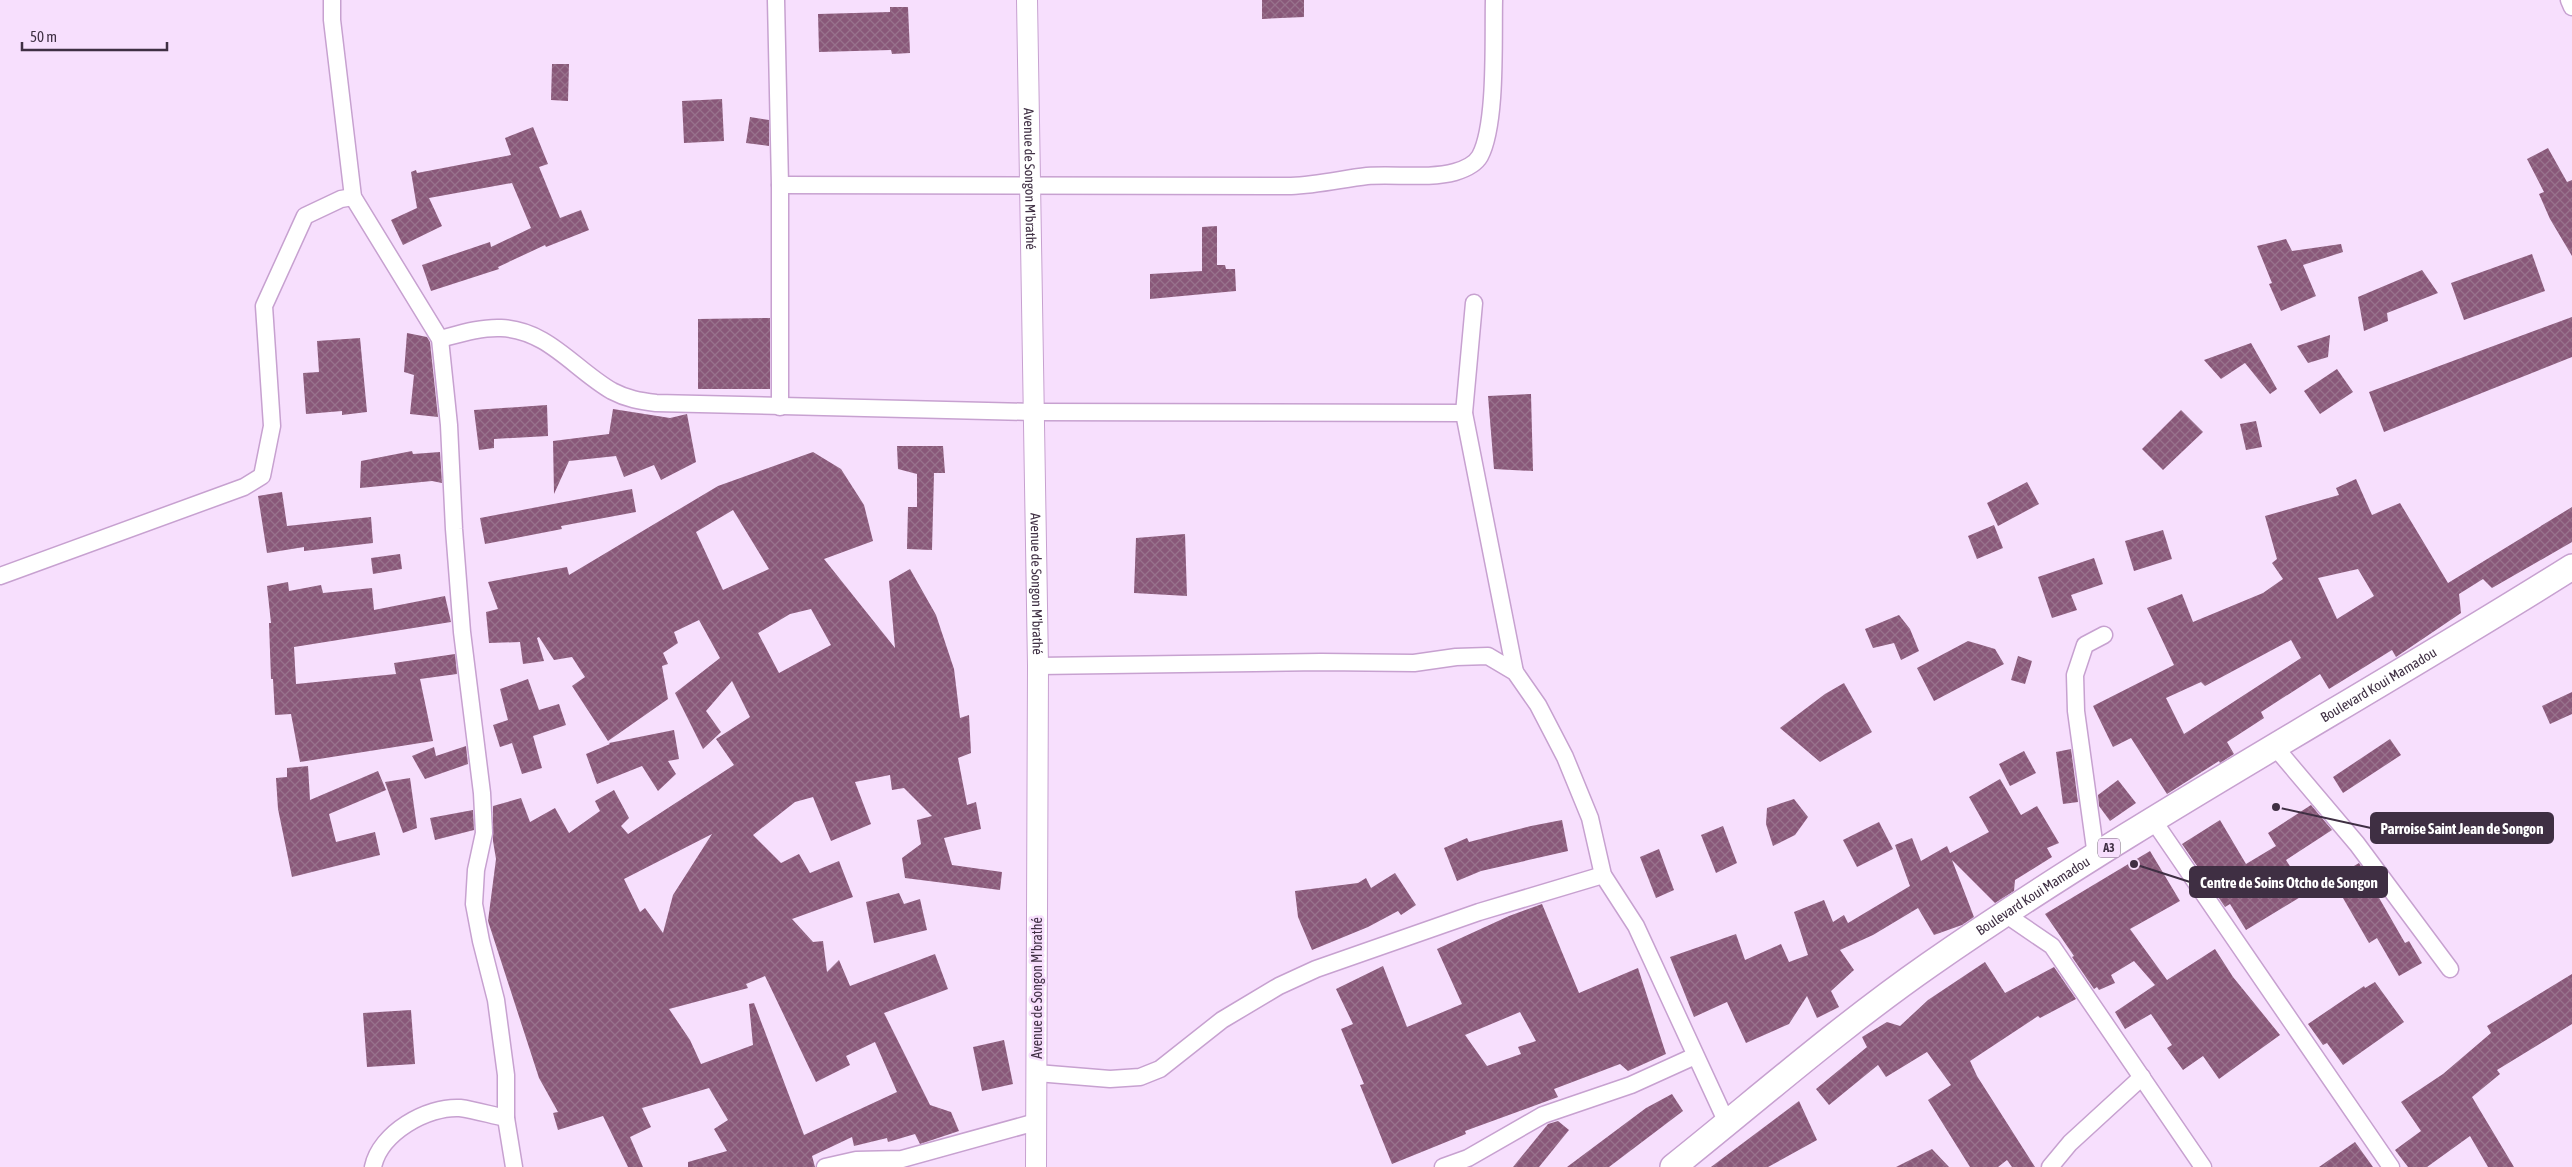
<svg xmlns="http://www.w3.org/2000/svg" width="2572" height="1167" viewBox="0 0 2572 1167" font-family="'Asap Condensed',sans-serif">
	<defs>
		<pattern id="building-cross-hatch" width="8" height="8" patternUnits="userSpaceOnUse" patternTransform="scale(1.25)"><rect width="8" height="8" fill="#895879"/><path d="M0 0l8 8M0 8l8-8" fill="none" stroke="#98728c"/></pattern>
	</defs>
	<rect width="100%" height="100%" fill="#f7dffd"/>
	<!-- building -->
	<g fill="url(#building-cross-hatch)" fill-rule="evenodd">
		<polygon points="1262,0 1304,0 1304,17 1262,19"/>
		<polygon points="890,7 908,7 910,53 892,54 891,50 819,52 818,14 890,12"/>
		<polygon points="552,64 569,64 568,101 551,100"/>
		<polygon points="722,99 724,141 684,143 682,101"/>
		<polygon points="750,117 769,120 769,146 746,143"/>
		<polygon points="533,127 548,164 539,167 560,218 581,210 589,230 546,247 545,245 498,267 499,269 431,291 422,265 490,242 491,247 531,228 512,183 429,198 442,226 403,245 391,220 417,208 411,172 416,170 417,173 511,155 505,138"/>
		<polygon points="2548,148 2567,182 2572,180 2572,256 2550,219 2539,194 2544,192 2527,159"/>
		<polygon points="1217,226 1217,265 1225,265 1226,269 1235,269 1236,291 1150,299 1150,274 1202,271 1202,227"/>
		<polygon points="2286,239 2292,251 2341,244 2343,252 2303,265 2316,296 2281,311 2269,284 2272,283 2257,246"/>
		<polygon points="2532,254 2545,291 2464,320 2451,283"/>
		<polygon points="2422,270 2438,293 2387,313 2388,321 2364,331 2358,297"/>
		<polygon points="2572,317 2572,357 2384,432 2369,392"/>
		<polygon points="770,318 770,389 698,389 698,319"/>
		<polygon points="407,333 427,337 430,342 438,417 410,414 414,375 404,372"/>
		<polygon points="2330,335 2328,357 2308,363 2297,346"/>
		<polygon points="360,338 367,412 342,415 342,411 306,414 303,373 319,372 317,341"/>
		<polygon points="2251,343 2277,389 2270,394 2245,363 2221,379 2204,360"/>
		<polygon points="2337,369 2353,392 2320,414 2304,391"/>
		<polygon points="1531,394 1533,471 1494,469 1488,396"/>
		<polygon points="547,405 548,436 494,439 494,448 479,450 474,410"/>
		<polygon points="613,409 670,418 687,414 696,462 661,480 654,465 624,477 616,456 569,461 554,494 553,441 609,434"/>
		<polygon points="2181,410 2203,432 2163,470 2142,449"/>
		<polygon points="2256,421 2262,447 2246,450 2240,424"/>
		<polygon points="897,446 943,446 945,473 934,473 932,550 907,549 908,507 917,507 917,474 898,469"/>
		<polygon points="412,451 413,454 440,452 442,483 432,481 360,488 361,461"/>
		<path d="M813,452l28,17 23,36 9,36 -49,18 71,89 -6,-67 21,-12 26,46 18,54 6,49 9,-3 2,38 -13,5 9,47 9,-3 5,27 -37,9 8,27 50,7 -2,18 -95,-12 -3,-20 19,-14 -4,-24 15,-4 -28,-28 -12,2 -2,-15 -35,7 16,42 -40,17 -18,-44 -18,5 -42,33 28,28 18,-9 11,19 29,-12 14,36 -61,22 21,23 10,-1 4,31 12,-12 11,26 85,-32 13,35 -64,24 46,92 21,7 8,19 -39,13 -5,-10 -27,8 -1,-4 -33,8 -2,-9 -40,19 3,11h-127v-5l39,-11 -13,-22 14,-9 -19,-32 -67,20 9,19 -21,10 13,30h-15l-25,-51 -45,14 -5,-17 5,-1 -19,-34 -51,-157 8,-62 -3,-18v-35l28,-8 9,24 25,-14 14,25 31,-22 -5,-10 19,-11 15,28 -8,8 7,8 106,-69 -18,-26 34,-22 -18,-36 -26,30 15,21 -18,17 -28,-56 45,-35 -21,-38 -25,12 4,11 -15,10 5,11 -6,2 6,33 -60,42 -36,-55 13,-9 -13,-20 -18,3 -15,-23 -2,1 7,23 -21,3 -3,-22 -31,1 -3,-31 12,-3 -10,-27 79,-15 2,8 149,-89zM733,510l36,59 -46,21 -27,-58zM811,609l20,36 -52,28 -21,-40 32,-19zM712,834l-39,61 -10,38 -18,-25 -5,4 -16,-33zM765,976l51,106 34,-17 -4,-9 29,-14 22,50 -93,43 -50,-132 -5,1 4,41 -52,19 -11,-24 -21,-31 79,-21 -2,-4z"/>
		<path d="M2356,479l16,36 28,-12 48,80 124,-76v35l-80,46 -9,-9 -24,15 2,19 -65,44 -4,-7 -63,39 -9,-15 -59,38 3,6 -37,24 7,12 -14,9 -1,-2 -52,33 -36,-56 -18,9 -20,-41 81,-41 -27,-57 35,-14 11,28 70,-29 20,-14 -11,-16 5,-4 -12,-43 74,-21 -3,-7zM2358,569l16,27 -37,23 -19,-41zM2291,640l10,18 -117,76 -18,-36 35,-16 4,4z"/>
		<polygon points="2027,482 2039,504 1998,526 1987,503"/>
		<polygon points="632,489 636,512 561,526 562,529 485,544 480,518"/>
		<polygon points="282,492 287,526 371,517 373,543 304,551 304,547 267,553 258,496"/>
		<polygon points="1994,525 2003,548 1977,559 1968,536"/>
		<polygon points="2163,530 2172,559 2134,571 2125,541"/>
		<polygon points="1185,534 1187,596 1134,593 1136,538"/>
		<polygon points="400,554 402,569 373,574 371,558"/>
		<polygon points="2094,558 2103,584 2071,595 2077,610 2052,618 2038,577"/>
		<polygon points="288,582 289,591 321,585 323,593 372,588 374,610 445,596 451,622 294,647 296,684 396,674 394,663 455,654 457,674 420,679 433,741 300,762 291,714 275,715 273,679 271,679 269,623 271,623 267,586"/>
		<polygon points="1899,615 1910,629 1919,651 1901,660 1894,643 1873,648 1865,629"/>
		<polygon points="1968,641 1995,649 2004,664 1934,701 1917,668"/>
		<polygon points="2018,656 2032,661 2025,684 2011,680"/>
		<polygon points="528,679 539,710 559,704 566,725 533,736 542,768 522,774 512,743 500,747 493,725 508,720 500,689"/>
		<polygon points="1844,683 1872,732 1820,762 1780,728 1825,694"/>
		<polygon points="2572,692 2572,714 2550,724 2542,706"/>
		<polygon points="674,730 679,759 668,761 676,774 658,791 642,766 597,784 586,754 610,744 609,743"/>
		<polygon points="2390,739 2401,755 2343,793 2333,777"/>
		<polygon points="466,746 468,764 425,779 412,756 434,747 436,756"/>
		<polygon points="2071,749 2078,802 2063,804 2056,752"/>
		<polygon points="2024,751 2036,773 2010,786 1999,764"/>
		<polygon points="308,766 310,800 378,771 386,790 329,814 336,842 375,832 380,855 292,877 278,809 276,778 287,777 287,768"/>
		<polygon points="410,778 417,828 403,833 385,782"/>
		<polygon points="2000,779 2021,815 2037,806 2059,843 2047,848 2052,857 2015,880 2014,891 1995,903 1952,860 1974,917 1962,925 1934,935 1918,908 1873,935 1840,950 1854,970 1831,991 1839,1007 1817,1018 1807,996 1789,1024 1746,1043 1727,1002 1694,1017 1670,957 1736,934 1745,960 1781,944 1789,962 1808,955 1794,912 1824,900 1833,922 1844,915 1848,923 1910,886 1895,845 1912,838 1921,861 1947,846 1950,853 1989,832 1969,797"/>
		<polygon points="2118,780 2136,803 2110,821 2099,806 2098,795"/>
		<polygon points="1794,799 1808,817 1795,835 1773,846 1766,824 1767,808"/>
		<polygon points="2311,805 2332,830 2286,860 2307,893 2246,930 2230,904 2225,907 2182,844 2220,820 2246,864 2276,846 2268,833"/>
		<polygon points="473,810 474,830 435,840 430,818"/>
		<polygon points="1562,820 1568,851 1481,871 1457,881 1444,848 1467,838 1469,842 1531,826"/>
		<polygon points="1879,822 1893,849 1857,867 1843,840"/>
		<polygon points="1723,826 1737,863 1716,873 1701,835"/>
		<polygon points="1659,849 1674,890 1656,898 1640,857"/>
		<polygon points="2150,851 2180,901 2130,929 2167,980 2215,949 2233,977 2280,1035 2219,1079 2203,1056 2183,1070 2167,1048 2172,1045 2151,1014 2125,1029 2115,1012 2155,985 2134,961 2111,975 2115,983 2099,990 2097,987 2094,989 2072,957 2074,956 2045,914"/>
		<polygon points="2359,863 2405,943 2409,941 2422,963 2399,976 2377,938 2369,943 2332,879"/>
		<polygon points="1395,873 1416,905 1401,915 1398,911 1368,927 1312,950 1298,917 1295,891 1358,883 1366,878 1371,888"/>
		<polygon points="899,893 904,904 920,899 927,930 874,943 866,902"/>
		<path d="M1542,904l37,89 59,-25 28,86 -38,17 -8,-7 -66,25 4,8 -93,34 1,3 -74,30 -32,-79 4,-1 -23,-55 12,-5 -17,-35 47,-23 24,61 55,-23 -25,-55 72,-33zM1520,1012l16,29 -18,6 3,7 -34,12 -22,-31z"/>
		<polygon points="1985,962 2005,993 2054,967 2076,999 2040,1018 2038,1016 1970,1061 1977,1076 2035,1167 2012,1167 2007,1160 1998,1167 1970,1167 1928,1100 1951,1085 1927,1052 1886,1077 1878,1065 1829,1105 1816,1089 1867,1047 1862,1037 1887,1022 1900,1026 1928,1000"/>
		<polygon points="2572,974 2572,1024 2497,1070 2500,1074 2472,1097 2514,1167 2488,1167 2470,1136 2427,1167 2408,1167 2395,1150 2421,1131 2401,1102 2443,1074 2491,1033 2487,1026"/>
		<polygon points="2375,982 2404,1022 2343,1065 2327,1043 2323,1045 2308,1024 2364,986 2365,988"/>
		<polygon points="411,1010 415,1064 367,1067 363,1013"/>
		<polygon points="1004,1040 1013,1084 982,1091 973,1047"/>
		<polygon points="1672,1094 1683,1111 1609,1167 1567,1167 1646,1108"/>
		<polygon points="1799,1101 1817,1140 1768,1167 1711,1167"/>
		<polygon points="1558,1121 1569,1130 1539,1167 1513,1167 1548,1124"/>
		<polygon points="2355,1142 2373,1167 2319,1167"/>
		<polygon points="1932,1149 1949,1167 1896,1167"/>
	</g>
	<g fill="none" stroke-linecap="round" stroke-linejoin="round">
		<!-- minor casing -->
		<g stroke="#c7a1d0" stroke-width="19">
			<g id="minor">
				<polyline points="332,0 332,20 353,197 440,339 449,425 454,529 462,632 482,793 484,833 476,870 474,904 481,941 496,1000 506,1075 506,1118 514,1167"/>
				<polyline points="776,0 780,185 780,407"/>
				<polyline points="2569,0 2572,7"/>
				<path d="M780,185l511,1c26,-1 51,-7 76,-10 28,-2 63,3 88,-4 10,-3 20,-7 25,-16 17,-32 13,-118 14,-156"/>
				<polyline points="1474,303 1464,413 1515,672"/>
				<path d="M440,339c19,-5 41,-12 61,-11 47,2 73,41 111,63 15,8 28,10 44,12l377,9 431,1"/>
				<polyline points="0,576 244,487 262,476 272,426 264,306 305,216 341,199 353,197"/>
				<polyline points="1038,666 1321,662 1414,663 1456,657 1488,656 1515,672 1538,705 1565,757 1590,818 1603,875 1636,926 1727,1123"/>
				<polyline points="2275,747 2357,844 2450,969"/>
				<polyline points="2153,820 2391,1167"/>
				<polyline points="2096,856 2076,711 2075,675 2085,645 2104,635"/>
				<polyline points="2005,914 2052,946 2203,1167"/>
				<polyline points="1037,1073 1110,1079 1140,1077 1160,1069 1222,1020 1279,986 1316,969 1479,912 1603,875"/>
				<path d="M373,1167c7,-34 54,-61 87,-59 15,2 31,7 46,10"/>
				<polyline points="825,1167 856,1160 902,1159 1036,1122"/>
				<polyline points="1443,1167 1468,1158 1543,1115 1631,1085 1695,1056"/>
				<polyline points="2050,1167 2070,1143 2142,1077"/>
			</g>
		</g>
		<!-- tertiary casing -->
		<g stroke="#c7a1d0" stroke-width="22">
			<g id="tertiary">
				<path id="s1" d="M1027,0l11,666 -2,501"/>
			</g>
		</g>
		<!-- primary casing -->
		<g stroke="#c7a1d0" stroke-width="28">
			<g id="primary">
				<path id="s2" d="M1673,1167c85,-68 167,-140 256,-202 207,-144 430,-264 643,-398"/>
			</g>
		</g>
		<!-- minor -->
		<use href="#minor" stroke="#fff" stroke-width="16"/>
		<!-- tertiary -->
		<use href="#tertiary" stroke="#fff" stroke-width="20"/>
		<!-- primary -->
		<use href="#primary" stroke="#fff" stroke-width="25"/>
	</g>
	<g text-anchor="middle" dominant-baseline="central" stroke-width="5" stroke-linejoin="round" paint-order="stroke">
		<!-- shield labels -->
		<rect fill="#f7dffd" stroke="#76647b" stroke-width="1" x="2098" y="838.5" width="22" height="19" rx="4"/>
		<g font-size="12" font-weight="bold" fill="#3f2f43">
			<text x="2109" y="848">A3</text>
		</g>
		<!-- street labels -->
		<g font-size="14" fill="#3f2f43" stroke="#f7dffd">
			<text stroke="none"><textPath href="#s1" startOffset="179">Avenue de Songon M'brathé</textPath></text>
			<text stroke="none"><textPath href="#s1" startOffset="584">Avenue de Songon M'brathé</textPath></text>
			<text stroke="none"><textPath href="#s2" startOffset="856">Boulevard Koui Mamadou</textPath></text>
			<text stroke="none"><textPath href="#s2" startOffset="451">Boulevard Koui Mamadou</textPath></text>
			<text transform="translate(1037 988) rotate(-90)">Avenue de Songon M'brathé</text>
		</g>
	</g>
	<!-- callouts -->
	<path fill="none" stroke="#3f2f43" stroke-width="2" d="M2276 807L2371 828M2134 864L2190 882"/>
	<g fill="#3f2f43" stroke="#f7dffd" stroke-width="2">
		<circle cx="2276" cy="807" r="5"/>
		<circle cx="2134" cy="864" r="5"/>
	</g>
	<g fill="#3f2f43" stroke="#3f2f43" stroke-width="2">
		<rect x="2371" y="813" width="182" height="30" rx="5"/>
		<rect x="2190" y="867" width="197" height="30" rx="5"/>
	</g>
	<g font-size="15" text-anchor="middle" font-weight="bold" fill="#fff">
		<text x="2462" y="834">Parroise Saint Jean de Songon</text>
		<text x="2289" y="888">Centre de Soins Otcho de Songon</text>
	</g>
	<!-- scale -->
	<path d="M22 42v8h145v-8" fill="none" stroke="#3f2f43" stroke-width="2.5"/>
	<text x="30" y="42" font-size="15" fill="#3f2f43" stroke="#f7dffd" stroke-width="4" paint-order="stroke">50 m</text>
</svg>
